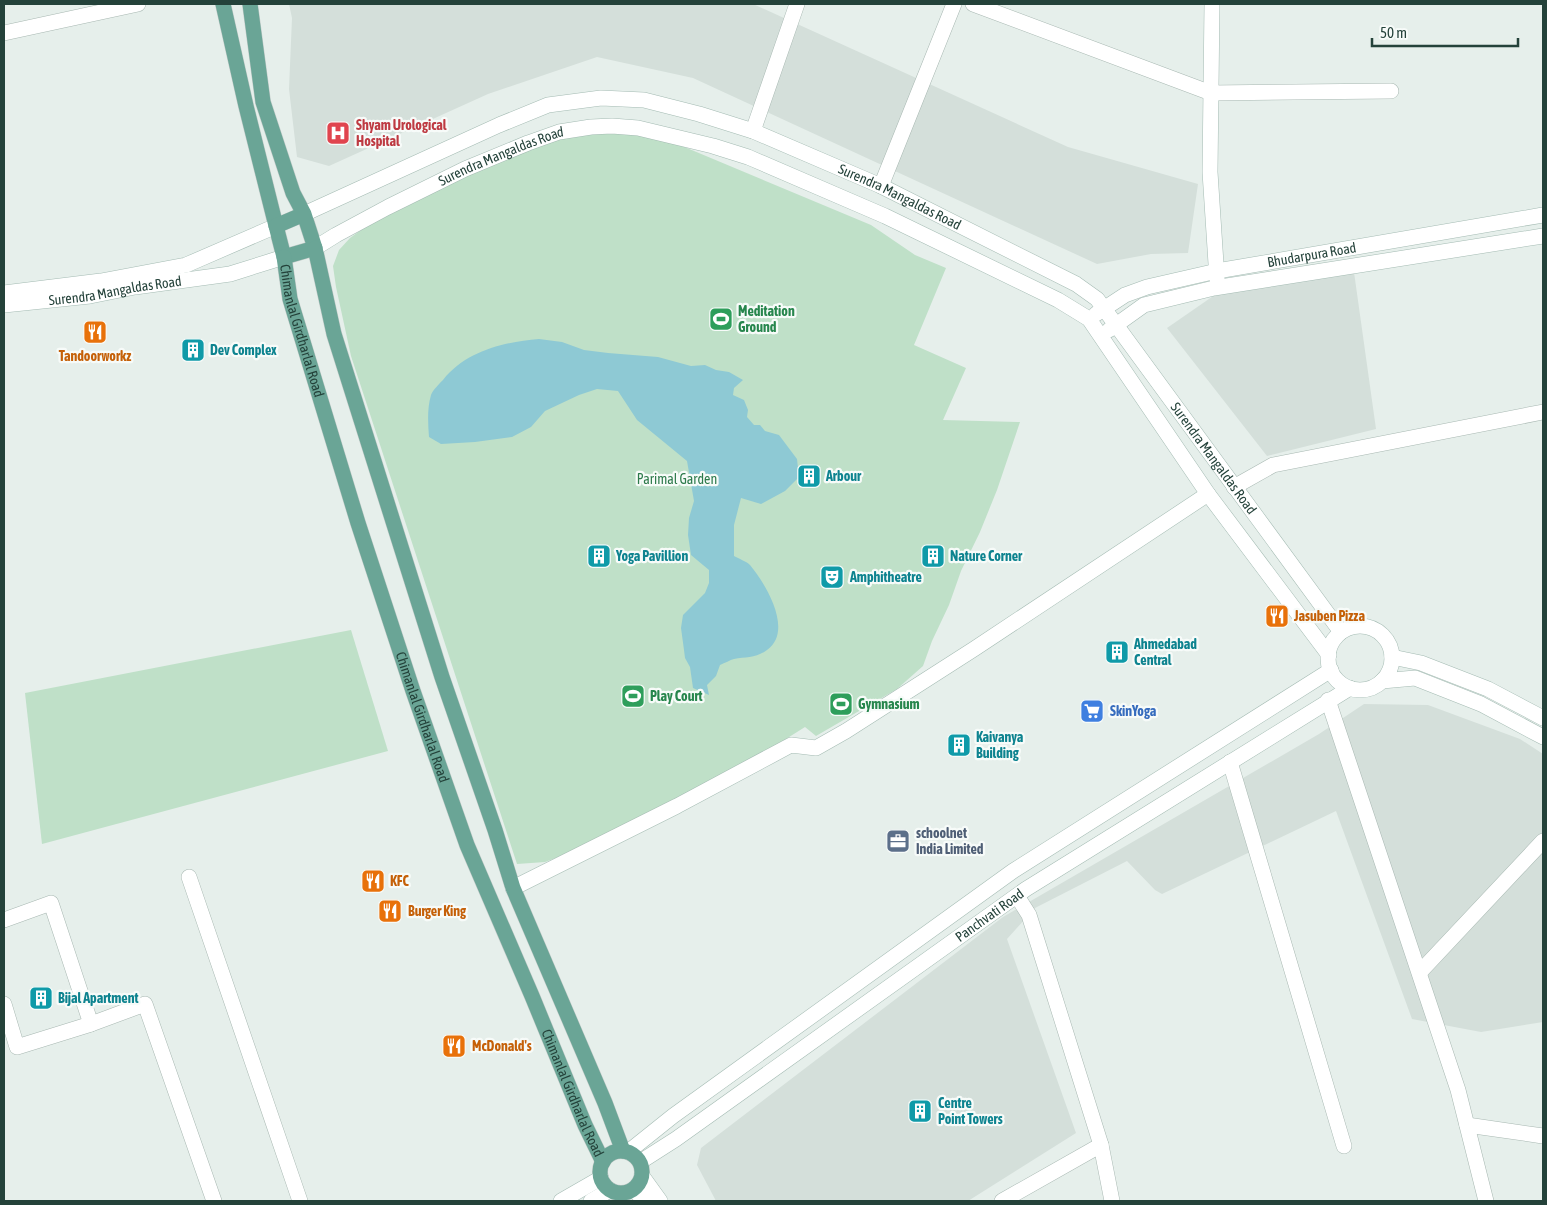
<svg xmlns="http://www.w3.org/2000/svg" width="1547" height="1205" viewBox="0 0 1547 1205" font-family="'Asap Condensed',sans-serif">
	<rect width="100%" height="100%" fill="#e6efeb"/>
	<!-- built -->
	<g fill="#d4dfda">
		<polygon points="289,4 753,4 1068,147 1198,184 1188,253 1151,254 1097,264 693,78 597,57 488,94 329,166 297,157 289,89 292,18"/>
		<polygon points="1353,265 1376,429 1267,456 1167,328 1219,292"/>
		<polygon points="1364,704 1428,705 1520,739 1543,754 1543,1022 1481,1032 1412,1019 1336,811 1162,894 1155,890 1127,861 1035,908 1007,939 1076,1133 968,1201 716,1201 697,1165 701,1148 1003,917 1319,734"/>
	</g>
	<!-- green -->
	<g fill="#bfe0c8">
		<polygon points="584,127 651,133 871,225 915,255 946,268 914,345 966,368 943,420 1020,422 997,490 980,532 961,571 949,605 932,641 923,666 897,689 816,736 805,727 778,744 597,842 545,862 517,864 351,356 336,287 333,266 339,250 350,238 397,204"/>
		<polygon points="351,630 388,751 42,844 25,693"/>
	</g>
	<!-- water -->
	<path fill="#8ec9d4" d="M539,339l23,3 22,8 24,3 50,4 33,9 14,-1 11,5 13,2 14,8 -9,8 -1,7 11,5 4,10 -1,7 7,8h6l5,6 14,4 18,24 2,18 -14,14 -24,13 -20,-6 -7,27v31c5,3 12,5 16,9 16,19 44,66 17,85 -10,8 -21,7 -33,9 -4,1 -9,4 -14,6l-4,11 -9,9 2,10 -16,-7 -3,-21 -5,-9 -1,-8 -3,-22 2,-13 22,-22 4,-10v-13l-18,-15 -3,-20 1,-17 5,-17 -7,-40 -50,-41 -19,-29 -21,-2 -18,6 -34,16 -14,16 -19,10 -37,5 -34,2 -12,-7c-1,-14 -2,-28 2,-42 2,-5 8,-11 12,-15 23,-29 61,-38 96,-41z"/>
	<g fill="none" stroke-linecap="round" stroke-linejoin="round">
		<!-- street casing -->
		<g stroke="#a8b8b2" stroke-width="16">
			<g id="street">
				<polyline points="973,4 1211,93 1391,91"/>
				<polyline points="4,33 138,4"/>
				<polyline points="753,131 797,4"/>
				<polyline points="881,186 954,4"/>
				<polyline points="1234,487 1273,465 1543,412"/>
				<polyline points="1328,700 1458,1090 1486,1201"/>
				<polyline points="1230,762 1344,1146"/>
				<polyline points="189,877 300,1201"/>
				<polyline points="1017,896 1029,915 1101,1145"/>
				<polyline points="4,920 51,903 91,1024"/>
				<polyline points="1420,972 1543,841"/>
				<polyline points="4,1004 17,1047 91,1024 145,1004 214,1201"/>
				<polyline points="1467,1125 1543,1136"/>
				<polyline points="1002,1201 1101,1145 1112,1201"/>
			</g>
		</g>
		<!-- secondary casing -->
		<g stroke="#a4bbb3" stroke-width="16">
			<g id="secondary">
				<polyline points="1212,4 1210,172 1217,279"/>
				<path id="s1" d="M304,214l195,-89 49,-20 53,-7 43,2 55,14 54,17 128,55 195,98 21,15 244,333"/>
				<path id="s2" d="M315,248l21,-13 52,-28 77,-38 63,-26 31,-11 32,-5 21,-1 26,2 75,18 35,11 137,59 173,84 31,19 119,175 121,161"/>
				<polyline points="4,293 101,281 186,265 276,226"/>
				<path id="s3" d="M4,305l86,-9 45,-9 95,-13 54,-17"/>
				<path id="s4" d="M1096,314l29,-19 22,-8 70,-16 326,-56"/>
				<polyline points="1109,330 1144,305 1214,288 1543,236"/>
				<circle cx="1360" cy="658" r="32"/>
				<polyline points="1392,657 1421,663 1488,689 1543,718"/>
				<polyline points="1382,681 1415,678 1481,704 1543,737"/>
				<polyline points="513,888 677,806 791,745 816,748 846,731 974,649 1208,494"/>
				<polyline points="628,1152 673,1116 1013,871 1331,670"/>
				<path id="s5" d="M640,1162l36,-23 350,-250 324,-201"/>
				<polyline points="642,1176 660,1201"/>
				<polyline points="634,1189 644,1201"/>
				<polyline points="561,1201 601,1178"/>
				<polyline points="591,1201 610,1190"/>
			</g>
		</g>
		<!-- primary casing -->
		<g stroke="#c2cac8" stroke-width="16">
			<g id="primary">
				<polyline points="223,4 246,106 276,226"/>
				<polyline points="250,4 263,102 293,193 304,214 315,248 284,257 276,226 304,214"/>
				<polyline points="315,248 334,334 442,677 495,830 513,888 605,1103 623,1151"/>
				<path id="s6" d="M284,257l6,42 68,224 55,168 54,154 65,151 53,129 18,37"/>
				<circle cx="621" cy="1172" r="21"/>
			</g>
		</g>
		<!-- street -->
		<use href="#street" stroke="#fff" stroke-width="15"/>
		<!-- secondary -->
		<use href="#secondary" stroke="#fff" stroke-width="15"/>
		<!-- primary -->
		<use href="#primary" stroke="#6aa596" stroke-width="15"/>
	</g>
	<!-- icons -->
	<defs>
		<g id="hospital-square" transform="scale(1.25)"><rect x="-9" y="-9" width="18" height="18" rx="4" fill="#e0444e" stroke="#f7fbf9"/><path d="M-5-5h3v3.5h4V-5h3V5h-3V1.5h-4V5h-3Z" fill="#fff"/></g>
		<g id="stadium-square" transform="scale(1.25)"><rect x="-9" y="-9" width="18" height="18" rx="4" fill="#2e9e5b" stroke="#f7fbf9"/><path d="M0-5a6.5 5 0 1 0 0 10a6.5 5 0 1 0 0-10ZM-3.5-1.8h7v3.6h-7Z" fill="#fff"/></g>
		<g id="restaurant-square" transform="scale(1.25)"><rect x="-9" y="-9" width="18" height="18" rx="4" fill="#e8710a" stroke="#f7fbf9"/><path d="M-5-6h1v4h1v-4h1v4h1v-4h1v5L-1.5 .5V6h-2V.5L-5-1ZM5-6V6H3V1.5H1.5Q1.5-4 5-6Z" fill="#fff"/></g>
		<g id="building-square" transform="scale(1.25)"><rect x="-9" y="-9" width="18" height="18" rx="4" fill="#0f9aa8" stroke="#f7fbf9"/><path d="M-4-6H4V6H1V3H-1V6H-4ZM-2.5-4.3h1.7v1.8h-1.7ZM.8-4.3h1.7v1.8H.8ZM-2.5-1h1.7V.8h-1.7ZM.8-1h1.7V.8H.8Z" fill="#fff"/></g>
		<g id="theatre-square" transform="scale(1.25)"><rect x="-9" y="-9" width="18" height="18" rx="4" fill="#0f9aa8" stroke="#f7fbf9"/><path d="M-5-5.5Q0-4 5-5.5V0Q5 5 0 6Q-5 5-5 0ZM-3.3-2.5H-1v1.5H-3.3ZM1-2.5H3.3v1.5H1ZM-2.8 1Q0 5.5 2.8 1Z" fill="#fff"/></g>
		<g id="supermarket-square" transform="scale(1.25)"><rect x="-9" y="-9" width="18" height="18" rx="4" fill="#3f7fe0" stroke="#f7fbf9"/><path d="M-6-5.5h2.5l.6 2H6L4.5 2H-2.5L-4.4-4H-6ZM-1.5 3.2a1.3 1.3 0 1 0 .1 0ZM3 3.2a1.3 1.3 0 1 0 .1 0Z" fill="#fff"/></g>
		<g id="office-square" transform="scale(1.25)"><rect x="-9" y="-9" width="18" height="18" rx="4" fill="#5c6f8a" stroke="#f7fbf9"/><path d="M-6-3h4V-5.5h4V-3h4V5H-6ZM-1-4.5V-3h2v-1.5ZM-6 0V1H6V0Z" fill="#fff"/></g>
	</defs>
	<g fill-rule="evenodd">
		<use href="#hospital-square" x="338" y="133"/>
		<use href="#stadium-square" x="721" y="319"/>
		<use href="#restaurant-square" x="95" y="332"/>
		<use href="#building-square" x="193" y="350"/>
		<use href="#building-square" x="809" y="476"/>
		<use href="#building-square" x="599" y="556"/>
		<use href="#building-square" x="933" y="556"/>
		<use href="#theatre-square" x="832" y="577"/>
		<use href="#restaurant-square" x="1277" y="616"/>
		<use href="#building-square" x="1117" y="652"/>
		<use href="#stadium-square" x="633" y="696"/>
		<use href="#stadium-square" x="841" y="704"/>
		<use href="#supermarket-square" x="1092" y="711"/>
		<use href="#building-square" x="959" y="745"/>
		<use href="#office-square" x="898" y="841"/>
		<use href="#restaurant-square" x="373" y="881"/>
		<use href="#restaurant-square" x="390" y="911"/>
		<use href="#building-square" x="41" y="998"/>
		<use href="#restaurant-square" x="454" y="1046"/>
		<use href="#building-square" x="920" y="1111"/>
	</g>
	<g text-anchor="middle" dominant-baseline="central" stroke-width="4.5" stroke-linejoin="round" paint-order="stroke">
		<!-- health labels -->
		<g font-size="14" font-weight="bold" fill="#be3a42" stroke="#f7fbf9" text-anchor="start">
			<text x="356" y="125">Shyam Urological<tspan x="356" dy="16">Hospital</tspan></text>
		</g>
		<!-- street labels -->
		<g font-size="14" fill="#24423a" stroke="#f7fbf9">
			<text stroke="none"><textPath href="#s2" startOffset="208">Surendra Mangaldas Road</textPath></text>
			<text stroke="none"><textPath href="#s1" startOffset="638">Surendra Mangaldas Road</textPath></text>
			<text stroke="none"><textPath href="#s4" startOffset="226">Bhudarpura Road</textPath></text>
			<text stroke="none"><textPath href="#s3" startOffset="112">Surendra Mangaldas Road</textPath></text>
			<text stroke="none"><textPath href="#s6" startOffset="76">Chimanlal Girdharlal Road</textPath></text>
			<text stroke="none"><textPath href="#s1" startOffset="1058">Surendra Mangaldas Road</textPath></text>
			<text stroke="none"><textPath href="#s6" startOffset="481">Chimanlal Girdharlal Road</textPath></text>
			<text stroke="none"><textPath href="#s5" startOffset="428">Panchvati Road</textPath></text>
			<text stroke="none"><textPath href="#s6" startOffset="886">Chimanlal Girdharlal Road</textPath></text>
		</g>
		<!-- leisure labels -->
		<g font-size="14" font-weight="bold" fill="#27864d" stroke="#f7fbf9" text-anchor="start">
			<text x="738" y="311">Meditation<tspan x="738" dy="16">Ground</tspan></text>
			<text x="650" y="696">Play Court</text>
			<text x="858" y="704">Gymnasium</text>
		</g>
		<!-- culture labels -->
		<g font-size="14" font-weight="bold" fill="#0d838f" stroke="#f7fbf9" text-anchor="start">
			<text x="210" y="350">Dev Complex</text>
			<text x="826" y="476">Arbour</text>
			<text x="616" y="556">Yoga Pavillion</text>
			<text x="950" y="556">Nature Corner</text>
			<text x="850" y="577">Amphitheatre</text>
			<text x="1134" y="644">Ahmedabad<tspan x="1134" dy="16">Central</tspan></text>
			<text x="976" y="737">Kaivanya<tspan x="976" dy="16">Building</tspan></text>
			<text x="58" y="998">Bijal Apartment</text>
			<text x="938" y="1103">Centre<tspan x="938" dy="16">Point Towers</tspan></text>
		</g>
		<!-- food labels -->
		<g font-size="14" font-weight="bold" fill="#c56008" stroke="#f7fbf9" text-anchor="start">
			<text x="95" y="356" text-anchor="middle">Tandoorworkz</text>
			<text x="1294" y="616">Jasuben Pizza</text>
			<text x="390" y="881">KFC</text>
			<text x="408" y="911">Burger King</text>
			<text x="472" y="1046">McDonald's</text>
		</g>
		<!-- park labels -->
		<g font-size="14" fill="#2d7a4b" stroke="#f7fbf9">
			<text x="677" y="479">Parimal Garden</text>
		</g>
		<!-- shop labels -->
		<g font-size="14" font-weight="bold" fill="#366cbe" stroke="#f7fbf9" text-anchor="start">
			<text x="1110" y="711">SkinYoga</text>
		</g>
		<!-- service labels -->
		<g font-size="14" font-weight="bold" fill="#4e5e75" stroke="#f7fbf9" text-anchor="start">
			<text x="916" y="833">schoolnet<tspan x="916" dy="16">India Limited</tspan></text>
		</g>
	</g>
	<!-- border -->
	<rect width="1547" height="1205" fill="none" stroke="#24423a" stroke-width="10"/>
	<!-- scale -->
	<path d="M1372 38v8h146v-8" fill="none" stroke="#24423a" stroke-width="2.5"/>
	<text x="1380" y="38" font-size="15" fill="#24423a" stroke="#f7fbf9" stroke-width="4" paint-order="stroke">50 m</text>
</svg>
